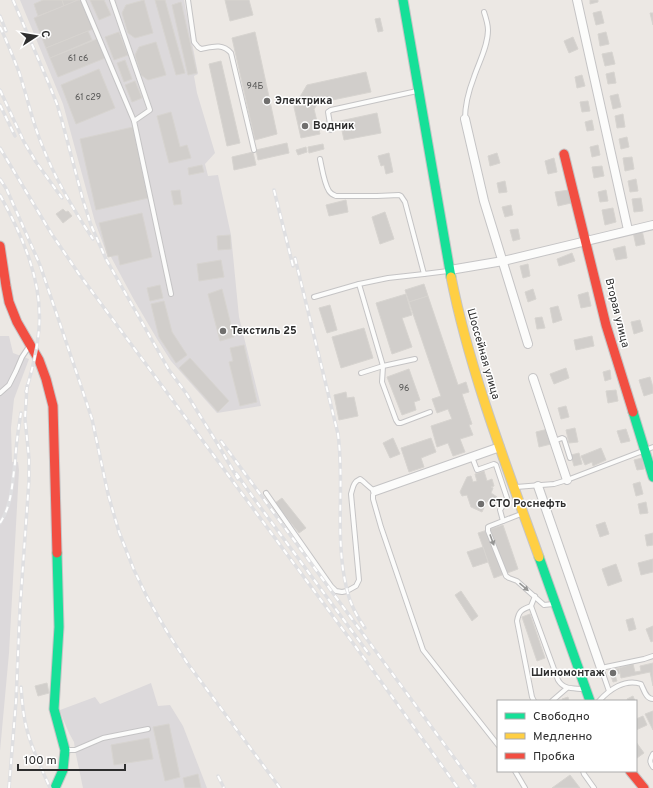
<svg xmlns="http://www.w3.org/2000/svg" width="653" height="788" viewBox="0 0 653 788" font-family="Overpass,sans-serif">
	<rect width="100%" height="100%" fill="#ece8e4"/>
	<!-- industrial -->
	<g fill="#dcd9db">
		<polygon points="20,0 184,0 198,74 194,76 197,93 215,153 205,164 208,176 218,175 231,235 239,317 261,406 217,413 171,361 157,339 133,298 111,257 108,257 95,222 63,104"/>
		<polygon points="0,336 9,336 13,353 29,359 14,399 11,428 12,462 18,462 19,470 9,653 0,751"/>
		<polygon points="151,683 158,706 170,705 183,726 207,788 83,788 75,750 74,742 69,733 63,719 60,710 95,697 100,704"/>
	</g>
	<!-- building -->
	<g fill="#d1cecb" stroke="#d7d4d0">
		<polygon points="43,0 62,0 64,6 38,16 34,4"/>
		<polygon points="62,0 75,0 76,1 64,6"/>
		<polygon points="78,0 81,0 93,29 46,48 34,18"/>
		<polygon points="90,0 104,0 111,15 99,20"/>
		<polygon points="144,0 153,33 135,38 128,33 122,13 126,5"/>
		<polygon points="155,0 165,0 185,73 176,75"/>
		<polygon points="225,0 249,0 253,15 230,21"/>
		<polygon points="590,0 598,0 598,2 590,4"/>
		<polygon points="181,2 197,73 188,75 172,5"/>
		<polygon points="601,11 604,23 596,25 593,13"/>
		<polygon points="650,13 653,13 653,25"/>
		<polygon points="380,18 383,31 378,32 375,19"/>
		<polygon points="88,31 92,40 50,58 46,48"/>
		<polygon points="119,32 128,55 114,60 105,37"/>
		<polygon points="255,32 277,134 255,140 232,38"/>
		<polygon points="606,32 609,44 600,46 598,34"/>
		<polygon points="573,37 578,49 569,53 564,41"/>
		<polygon points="97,39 105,58 58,77 50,58"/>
		<polygon points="156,42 166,75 148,80 141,75 135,55 139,47"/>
		<polygon points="612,52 615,64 605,66 602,54"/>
		<polygon points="125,60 132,79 124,82 117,63"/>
		<polygon points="221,61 240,143 227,146 209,64"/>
		<polygon points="99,69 115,108 76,124 61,85"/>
		<polygon points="366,72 371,92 318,103 314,109 320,134 301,138 294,107 307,85"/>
		<polygon points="614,72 616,83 608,84 606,74"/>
		<polygon points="582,75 585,86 577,88 575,77"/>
		<polygon points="135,81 142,98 132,102 125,85"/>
		<polygon points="618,94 621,107 613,109 610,96"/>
		<polygon points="588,101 590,111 582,112 580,102"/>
		<polygon points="171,112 180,147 187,145 191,158 169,163 157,116"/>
		<polygon points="377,113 381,133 344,140 340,121"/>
		<polygon points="623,114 625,127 617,128 615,116"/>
		<polygon points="592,120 594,130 587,131 585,122"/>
		<polygon points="133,127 148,198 96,210 80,139"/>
		<polygon points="627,137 629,147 621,149 619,139"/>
		<polygon points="287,143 289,153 258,160 256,150"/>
		<polygon points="323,144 324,149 309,153 308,147"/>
		<polygon points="598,145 600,155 592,157 590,147"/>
		<polygon points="306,147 307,152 298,155 296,150"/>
		<polygon points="253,152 256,165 234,170 232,157"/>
		<polygon points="389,153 393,172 386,174 384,165 381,166 378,156"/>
		<polygon points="497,153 500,163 490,166 488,156"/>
		<polygon points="632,157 634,169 625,171 623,158"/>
		<polygon points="554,158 557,172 548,174 545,161"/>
		<polygon points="202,165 204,172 189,175 188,168"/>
		<polygon points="602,166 604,176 594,178 592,167"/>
		<polygon points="636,179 638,191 630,192 628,181"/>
		<polygon points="505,181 507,192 499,193 497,183"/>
		<polygon points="180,190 182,204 174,205 171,191"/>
		<polygon points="569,190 571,203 558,206 555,192"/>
		<polygon points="606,190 608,201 600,202 598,192"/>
		<polygon points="641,198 643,211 634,212 632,199"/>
		<polygon points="346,200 348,212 329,216 326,205"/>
		<polygon points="511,205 513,215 505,217 502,207"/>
		<polygon points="613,208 616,222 605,225 602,210"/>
		<polygon points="63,209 66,212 68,211 72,216 63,223 56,214"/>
		<polygon points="385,212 394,239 380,244 372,217"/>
		<polygon points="142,213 152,257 120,265 118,255 108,257 99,223"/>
		<polygon points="518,229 520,239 513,241 510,230"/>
		<polygon points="642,230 645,244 636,246 633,232"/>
		<polygon points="230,235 231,249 218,250 217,236"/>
		<polygon points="625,246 627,258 616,260 613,249"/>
		<polygon points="572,253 575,261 559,266 557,259"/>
		<polygon points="221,260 224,277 199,281 197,264"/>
		<polygon points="528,264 530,276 523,278 520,266"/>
		<polygon points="424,284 428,296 409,302 405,290"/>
		<polygon points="160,285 163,298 150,301 147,288"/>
		<polygon points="222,289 234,337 220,341 208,294"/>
		<polygon points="533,289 536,299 528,302 525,292"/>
		<polygon points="588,292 591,306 581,308 578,295"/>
		<polygon points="406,294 412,315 402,318 412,347 392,354 376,303"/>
		<polygon points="428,296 458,385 466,382 469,392 462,394 472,424 469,425 473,435 460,439 465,452 453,456 448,443 437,447 431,426 452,419 448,409 437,413 432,399 441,396 409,302"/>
		<polygon points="164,301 172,332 187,355 176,363 159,337 151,304"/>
		<polygon points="330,305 337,330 327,333 319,308"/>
		<polygon points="558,306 562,320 553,323 550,308"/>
		<polygon points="542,317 545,328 537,329 535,318"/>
		<polygon points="640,320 643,331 634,334 631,322"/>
		<polygon points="364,328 373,358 341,368 332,337"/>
		<polygon points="592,336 594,346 576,350 574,340"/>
		<polygon points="244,345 257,402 240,406 229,362 233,361 230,348"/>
		<polygon points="190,358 229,401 218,412 179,368"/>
		<polygon points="566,368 569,378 554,384 550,374"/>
		<polygon points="409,369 420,400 414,402 416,410 402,415 387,377"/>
		<polygon points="610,370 611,379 605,381 603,372"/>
		<polygon points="650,377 653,387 653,393 644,396 639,380"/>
		<polygon points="616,390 618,401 608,403 606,391"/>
		<polygon points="346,392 347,398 354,397 358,416 339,420 334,395"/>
		<polygon points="566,406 569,417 561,419 558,408"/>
		<polygon points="575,428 578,442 569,443 566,430"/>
		<polygon points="548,429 551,444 539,447 536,432"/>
		<polygon points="626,429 630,441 621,443 617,431"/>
		<polygon points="393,438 400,454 390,458 383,443"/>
		<polygon points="431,438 436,452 421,458 424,467 409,472 401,448"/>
		<polygon points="601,448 606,460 593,466 592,462 585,465 581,456"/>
		<polygon points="579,453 582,464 574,466 571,455"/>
		<polygon points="642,458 644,469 637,470 634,460"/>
		<polygon points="484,471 487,481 492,479 494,486 491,487 493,488 491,493 497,497 495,504 487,501 482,512 471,507 467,495 462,496 460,492 467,477 471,476 473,482 477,481 475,474"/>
		<polygon points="640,482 643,494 636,496 633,484"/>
		<polygon points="282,498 306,528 299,533 275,503"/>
		<polygon points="646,502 648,513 640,514 638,504"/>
		<polygon points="605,522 609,534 600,537 596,525"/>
		<polygon points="503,525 518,569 494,578 478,533"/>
		<polygon points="653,533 653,545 647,546 645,535"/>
		<polygon points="483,547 488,562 473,567 467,552"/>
		<polygon points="653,559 653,572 641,575 638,563"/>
		<polygon points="616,564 622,581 608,586 602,569"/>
		<polygon points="461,591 478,616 472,621 455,595"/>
		<polygon points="530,614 545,658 537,661 522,617"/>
		<polygon points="633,618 636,629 629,631 626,620"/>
		<polygon points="653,626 653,641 651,642 646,629"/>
		<polygon points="653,663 653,686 650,672 621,678 619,668 633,664 635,672 641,671 640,666"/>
		<polygon points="619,668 620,673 615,675 617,681 613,682 609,670"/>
		<polygon points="47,683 49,693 38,696 35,686"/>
		<polygon points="633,696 635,701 628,701 627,699"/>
		<polygon points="568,697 569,701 563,701 562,699"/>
		<polygon points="653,711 653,730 645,714"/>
		<polygon points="643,716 647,725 636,730 636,719"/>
		<polygon points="169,724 180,777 165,781 153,727"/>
		<polygon points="149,738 153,759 114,765 111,745"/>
		<polygon points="636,742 644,753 637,758 636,757"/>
		<polygon points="198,774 201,788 185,788 183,778"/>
		<polygon points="570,775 580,788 552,788"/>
	</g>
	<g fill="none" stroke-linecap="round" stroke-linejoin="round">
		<!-- lane casing -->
		<g stroke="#c5c4c5" stroke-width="6">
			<g id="lane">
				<polyline points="83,0 134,121"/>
				<polyline points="112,0 150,110 134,121 171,294"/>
				<path d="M188,0l6,42 4,5 3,2c11,-2 21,-6 30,4l23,97"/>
				<path d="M465,119c0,-14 4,-29 9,-42 5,-15 14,-31 14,-47 0,-6 -2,-12 -4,-18"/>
				<polyline points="331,130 328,112 331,110 417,91"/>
				<path d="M320,159c2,9 4,24 9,32 2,3 4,4 7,5h41l22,-1 2,1 4,6 19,72 24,-3"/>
				<polyline points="359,284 383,366 382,382 396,420 398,423 401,423 430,412"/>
				<polyline points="314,297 359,284 388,278 424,274"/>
				<polyline points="361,373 383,366 415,359"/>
				<polyline points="0,393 9,385 16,371 22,357 30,345"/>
				<polyline points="554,441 562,438 564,439 570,458"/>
				<polyline points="472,457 477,470 494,464 496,465 507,498 507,500 500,510 503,521"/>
				<polyline points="516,487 554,484 567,480 653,447"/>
				<path d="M266,493l65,93 5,5 6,1 5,-1 9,-5 3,-6 -8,-86c2,-6 2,-12 9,-15 6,4 8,8 15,12l-2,4v4l8,28 42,123 75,95"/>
				<polyline points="521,514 490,526 488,527 488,531 506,576 509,578 517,581 544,605 553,604"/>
				<path d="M531,606l27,74c6,10 15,8 25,9"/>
				<polyline points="609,691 601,668 644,659 653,656"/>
				<path d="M534,701l-2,-4 -15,-76c2,-11 5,-11 14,-15l4,-10"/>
				<polyline points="552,701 567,688"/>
				<path d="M599,701c10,-11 26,-23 42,-17 3,6 5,15 12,15"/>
				<polyline points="65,750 75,750 103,738 148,729"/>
				<path d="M653,754c-3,5 -4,8 0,13"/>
				<polyline points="515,771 525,788"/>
				<polyline points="583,771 584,774 594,788"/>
			</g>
		</g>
		<!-- street casing -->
		<g stroke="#c5c4c5" stroke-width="10">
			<g id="street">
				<polyline points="577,0 628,230"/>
				<polyline points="465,119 484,201 528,344"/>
				<polyline points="450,270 503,261 653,225"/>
				<polyline points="533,378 567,480"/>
				<polyline points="538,486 601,668"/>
				<polyline points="375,491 500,447"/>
			</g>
		</g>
		<!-- fast casing -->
		<g stroke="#c5c4c5" stroke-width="11">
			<g id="fast">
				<polyline points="403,0 451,277"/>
				<polyline points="633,412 653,477"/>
				<polyline points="539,557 590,701"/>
				<polyline points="55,788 63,770 65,750 54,709 59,627 57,553"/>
			</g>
		</g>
		<!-- slow casing -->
		<g stroke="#c5c4c5" stroke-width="11">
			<path id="slow" d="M451,277c19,95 55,188 88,280"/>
		</g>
		<!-- jam casing -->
		<g stroke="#c5c4c5" stroke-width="11">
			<g id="jam">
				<polyline points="564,154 606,325 633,412"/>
				<polyline points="0,246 6,286 9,302 17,322 39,360 46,379 53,406 57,553"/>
				<polyline points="630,771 644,788"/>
			</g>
		</g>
		<!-- lane -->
		<use href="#lane" stroke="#fcfcfb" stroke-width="4"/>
		<!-- street -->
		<use href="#street" stroke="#fcfcfb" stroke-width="8"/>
		<!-- fast -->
		<use href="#fast" stroke="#16e098" stroke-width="9"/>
		<!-- slow -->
		<use href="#slow" stroke="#ffcf43" stroke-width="9"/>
		<!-- jam -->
		<use href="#jam" stroke="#f24e42" stroke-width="9"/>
		<!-- rail casing -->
		<g stroke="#dfdfe1" stroke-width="3.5">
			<g id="rail">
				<polyline points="13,0 49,84 57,104 62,121 83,200 91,225 106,259 169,370 186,393 217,443 238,479"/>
				<polyline points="0,16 6,31"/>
				<path d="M0,27c7,14 13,30 19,45 8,24 13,49 23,73 13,34 31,64 51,94"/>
				<polyline points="0,90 24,142 36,162 62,198"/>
				<polyline points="0,105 15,136"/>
				<polyline points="0,148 51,233 79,274 364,658 458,788"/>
				<polyline points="0,179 7,190 40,265 78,377 92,419 108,494 119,532 134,570 148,599 169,635 188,664 280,788"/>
				<polyline points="274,190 293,266"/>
				<path d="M0,195c22,40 43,86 39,134 -1,12 -3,24 -6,36 -2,9 -5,18 -7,27"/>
				<path d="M295,258l43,176c7,52 -4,104 9,156 3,13 10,27 18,38"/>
				<polyline points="221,441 475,786"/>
				<polyline points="236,473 255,500 369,654"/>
				<path d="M0,523c12,-18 12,-39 15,-60 1,-17 3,-33 6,-50"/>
				<path d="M21,687c1,14 2,29 6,43 5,20 15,39 23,58"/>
				<polyline points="218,776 224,788"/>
				<polyline points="9,788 16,701 20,608 29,480 29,458 25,419 27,386"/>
			</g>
		</g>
		<!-- rail -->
		<use href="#rail" stroke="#fff" stroke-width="2" stroke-dasharray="6" stroke-linecap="butt"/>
	</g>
	<!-- one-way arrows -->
	<defs><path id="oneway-solid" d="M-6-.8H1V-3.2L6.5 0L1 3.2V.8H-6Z"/></defs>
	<g fill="#959594">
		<use href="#oneway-solid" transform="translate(492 540) rotate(70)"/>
		<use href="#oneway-solid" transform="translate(524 587) rotate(41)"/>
	</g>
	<!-- markers -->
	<g fill="#706f6e" stroke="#fff" stroke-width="1.5">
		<circle cx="267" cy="101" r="4"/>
		<circle cx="305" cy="126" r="4"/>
		<circle cx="223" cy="331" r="4"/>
		<circle cx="481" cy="504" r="4"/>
		<circle cx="613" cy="673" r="4"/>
	</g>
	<g text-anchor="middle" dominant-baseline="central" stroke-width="3" stroke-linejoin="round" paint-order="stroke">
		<!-- number labels -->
		<g font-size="9" fill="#585857">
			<text x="78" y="58">61 с6</text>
			<text x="255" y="86">94Б</text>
			<text x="88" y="97">61 с29</text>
			<text x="404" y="388">96</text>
		</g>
		<!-- poi labels -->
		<g font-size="11" font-weight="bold" fill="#2e2e2e" stroke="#fff" text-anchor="start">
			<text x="275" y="101">Электрика</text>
			<text x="313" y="126">Водник</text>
			<text x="231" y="331">Текстиль 25</text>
			<text x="489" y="504">СТО Роснефть</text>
			<text x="605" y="673" text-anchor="end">Шиномонтаж</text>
		</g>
		<!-- street labels -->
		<g font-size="11" fill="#2e2e2e" stroke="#fff">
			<text transform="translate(617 313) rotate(76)">Вторая улица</text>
			<text transform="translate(483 354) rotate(74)">Шоссейная улица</text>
		</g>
	</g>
	<!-- legend -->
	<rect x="497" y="700" width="140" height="72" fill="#ffffff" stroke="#ababab"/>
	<rect x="505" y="713" width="20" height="6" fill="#16e098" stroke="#ababab"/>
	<text x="533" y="720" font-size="12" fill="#2e2e2e">Свободно</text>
	<rect x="505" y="733" width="20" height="6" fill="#ffcf43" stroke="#ababab"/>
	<text x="533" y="740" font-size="12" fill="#2e2e2e">Медленно</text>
	<rect x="505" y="753" width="20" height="6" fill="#f24e42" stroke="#ababab"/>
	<text x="533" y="760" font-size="12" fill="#2e2e2e">Пробка</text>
	<!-- north arrow -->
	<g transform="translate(36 36) rotate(78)" stroke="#ffffff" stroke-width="3" paint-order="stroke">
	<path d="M0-3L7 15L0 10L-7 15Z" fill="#2e2e2e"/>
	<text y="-6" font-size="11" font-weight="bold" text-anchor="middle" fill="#2e2e2e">С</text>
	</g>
	<!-- scale -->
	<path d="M18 764v6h107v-6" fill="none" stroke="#2e2e2e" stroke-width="2"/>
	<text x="24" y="764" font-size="12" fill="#2e2e2e" stroke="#ffffff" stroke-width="3" paint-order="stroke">100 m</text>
</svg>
